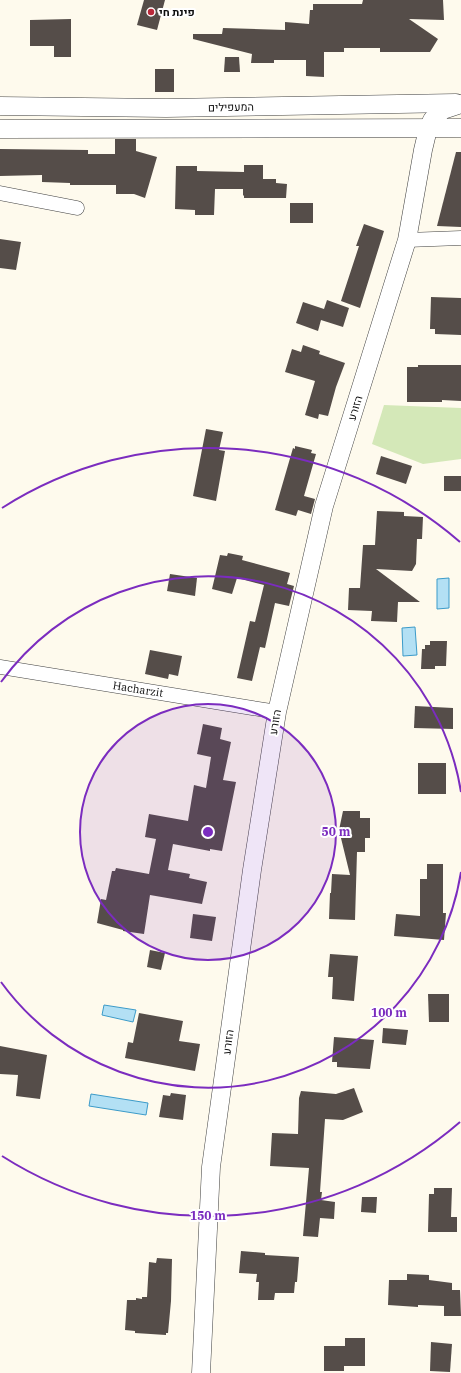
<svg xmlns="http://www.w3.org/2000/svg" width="461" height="1373" viewBox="0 0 461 1373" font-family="'IBM Plex Serif',Heebo,serif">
	<rect width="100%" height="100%" fill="#fefaed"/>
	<!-- green -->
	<polygon fill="#d4e8b8" points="384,405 461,408 461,459 423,464 372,444"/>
	<!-- water -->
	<g fill="#b3e0f4" stroke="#3c9bc9">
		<polygon points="449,578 449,608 437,609 437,579"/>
		<polygon points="415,627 417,655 403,656 402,628"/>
		<polygon points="104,1005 136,1010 133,1022 102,1015"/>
		<polygon points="91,1094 148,1103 146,1115 89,1106"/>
	</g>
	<!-- building -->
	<g fill="#554d49">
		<polygon points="144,0 165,0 157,30 137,25"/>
		<polygon points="363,0 443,0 444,20 409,19 438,39 430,52 380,52 380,48 344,48 344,52 324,52 324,77 306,76 306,60 274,60 274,63 251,63 252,54 193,39 193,34 222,34 223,28 285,30 285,22 309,24 310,10 313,10 313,4 362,4"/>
		<polygon points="71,19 71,57 54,57 54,46 30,46 30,20"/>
		<polygon points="225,57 239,57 240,72 224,72"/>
		<rect x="155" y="69" width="19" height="23"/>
		<polygon points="115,139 136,139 136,151 157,157 145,198 134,194 116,194 116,185 70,185 70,183 42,182 42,175 0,176 0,149 88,150 88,154 115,154"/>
		<polygon points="456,152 461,152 461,227 437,226"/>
		<polygon points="244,165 263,165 263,179 276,179 276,183 287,184 286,198 244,198 244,196 243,195 243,189 215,189 214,215 195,215 195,210 175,209 176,166 197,166 197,171 244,172"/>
		<rect x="290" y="203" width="23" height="20"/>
		<polygon points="364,224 384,231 360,308 341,301 359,246 356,246"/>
		<polygon points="0,239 21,242 16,270 0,268"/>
		<polygon points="431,297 461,298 461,335 435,334 435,329 430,329"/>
		<polygon points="327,300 349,308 343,327 321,320 318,331 296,323 303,302 324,309"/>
		<polygon points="303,345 320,351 319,354 345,363 336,387 328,416 319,414 318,419 305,415 315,381 285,372 292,349 301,352"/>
		<polygon points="418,365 461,365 461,401 442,400 442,402 407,402 407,367 418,367"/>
		<polygon points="206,429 223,432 219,450 225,451 216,501 193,496"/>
		<polygon points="295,446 312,450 311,453 316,454 304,496 315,499 311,514 298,510 296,516 275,510 293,448 295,449"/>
		<polygon points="381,456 412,466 406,484 376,474"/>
		<rect x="444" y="476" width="17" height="15"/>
		<polygon points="377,511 404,512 404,516 423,517 422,539 417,539 416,564 412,571 376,569 420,602 398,602 397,622 371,621 372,611 348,610 349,588 360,588 363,545 375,545"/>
		<polygon points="228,553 243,556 242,560 290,573 287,584 294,586 289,606 275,603 265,648 260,647 252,681 237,678 250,621 255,622 264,585 237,578 232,594 212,589 220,555 227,556"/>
		<polygon points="170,574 197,578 195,596 167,591"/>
		<polygon points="430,641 447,641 446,666 435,666 435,669 421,669 422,649 425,649 425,645 430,645"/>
		<polygon points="150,650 182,656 178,676 169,674 168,679 145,674"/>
		<polygon points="415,706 453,708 453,729 414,728"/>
		<polygon points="203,724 222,728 220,739 231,742 223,780 236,782 222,851 210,849 210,851 173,844 168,870 190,874 189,878 207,882 202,904 150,895 144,934 123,931 123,930 97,923 101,899 106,900 112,871 115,871 116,868 149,874 156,839 145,837 149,814 188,821 194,785 206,788 211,757 197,754"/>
		<rect x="418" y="763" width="28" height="31"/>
		<polygon points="343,811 360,811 360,818 370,818 370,838 365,838 365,852 357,852 355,920 329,919 330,893 331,893 332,874 350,875 339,830"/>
		<polygon points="427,864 443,864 443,913 446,913 444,940 394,936 396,914 420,916 420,879 427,879"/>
		<polygon points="193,914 216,917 212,941 190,938"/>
		<polygon points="150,950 165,953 161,970 147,967"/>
		<polygon points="330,954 358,956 354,1001 332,999 333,977 328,977"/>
		<polygon points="428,994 449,994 449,1022 429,1022"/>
		<polygon points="139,1013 183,1021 179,1041 200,1044 195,1071 125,1058 128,1042 133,1043"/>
		<polygon points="383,1028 408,1030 406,1045 382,1043"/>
		<polygon points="334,1037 374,1040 370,1069 337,1067 337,1062 332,1062"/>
		<polygon points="0,1046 47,1055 40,1099 16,1096 18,1075 0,1074"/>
		<polygon points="354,1088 363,1112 343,1120 325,1119 320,1192 322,1192 321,1200 335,1202 334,1219 320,1218 318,1237 303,1236 309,1168 270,1166 272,1133 298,1134 299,1098 301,1091 336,1094"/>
		<polygon points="171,1093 186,1095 183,1120 159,1117 163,1095 170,1096"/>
		<polygon points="434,1188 452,1188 451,1217 457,1217 457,1232 428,1232 429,1194 434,1194"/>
		<polygon points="362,1197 377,1197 376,1213 361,1212"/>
		<polygon points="241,1251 265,1253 265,1255 299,1257 297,1282 295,1282 294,1293 275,1293 274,1300 258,1300 259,1282 256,1282 257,1274 239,1273"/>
		<polygon points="157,1258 172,1259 171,1301 168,1333 166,1333 166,1335 135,1333 135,1331 125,1330 127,1300 136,1300 136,1298 142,1299 142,1297 147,1297 149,1262 156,1263"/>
		<polygon points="407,1274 429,1275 429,1280 452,1283 452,1290 460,1290 461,1316 444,1316 444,1306 418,1305 418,1307 388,1305 389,1280 407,1280"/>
		<polygon points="345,1338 365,1338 365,1366 344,1366 344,1371 324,1371 324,1346 345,1346"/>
		<polygon points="431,1342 452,1344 450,1372 430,1371"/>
	</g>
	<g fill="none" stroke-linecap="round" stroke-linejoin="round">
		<!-- minor casing -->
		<g stroke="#404040" stroke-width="15">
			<g id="minor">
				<polyline points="0,193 77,208"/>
				<polyline points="407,240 461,238"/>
				<polyline points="0,667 277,712"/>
			</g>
		</g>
		<!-- tertiary casing -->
		<g stroke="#404040" stroke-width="19">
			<g id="tertiary">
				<polyline points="0,106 166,108 456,103"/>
				<polyline points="0,129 461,128"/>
				<polyline points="201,1373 211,1167 252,870 277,712 324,506 407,240 423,150 428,129 432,120 443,110 461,104"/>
			</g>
		</g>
		<!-- minor -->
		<use href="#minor" stroke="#fff" stroke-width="14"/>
		<!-- tertiary -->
		<use href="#tertiary" stroke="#fff" stroke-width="18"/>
	</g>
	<!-- distance rings -->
	<circle cx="208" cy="832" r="128" fill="#7b2cbf" fill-opacity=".12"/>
	<g fill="none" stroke="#7b2cbf" stroke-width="2">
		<circle cx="208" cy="832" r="128"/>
		<path d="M461 872A256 256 0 0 1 1 982M1 682A256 256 0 0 1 461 792"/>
		<path d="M460 1122A384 384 0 0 1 2 1156M2 508A384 384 0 0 1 460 542"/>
	</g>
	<!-- markers -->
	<circle fill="#b9293a" stroke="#fff" stroke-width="1.5" cx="151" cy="12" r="4"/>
	<g text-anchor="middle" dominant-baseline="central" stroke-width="4" stroke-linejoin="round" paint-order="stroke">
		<!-- poi labels -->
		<g font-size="11" font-weight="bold" fill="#0d0d0d" stroke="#fff" text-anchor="start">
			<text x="159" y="12">פינת חי</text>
		</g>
		<!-- street labels -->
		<g font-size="11" fill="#0d0d0d" stroke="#fff">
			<text transform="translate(231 107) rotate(-1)">המעפילים</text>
			<text transform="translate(355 408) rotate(-73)">הזורע</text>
			<text transform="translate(138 689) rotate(9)">Hacharzit</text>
			<text transform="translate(275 722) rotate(-80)">הזורע</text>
			<text transform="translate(228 1042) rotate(-82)">הזורע</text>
		</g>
	</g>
	<circle cx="208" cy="832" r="6" fill="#7b2cbf" stroke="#fff" stroke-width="2"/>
	<g font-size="12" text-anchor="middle" font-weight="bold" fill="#7b2cbf" stroke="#fff" stroke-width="4" stroke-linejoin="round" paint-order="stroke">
		<text x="336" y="836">50 m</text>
		<text x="389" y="1017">100 m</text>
		<text x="208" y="1220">150 m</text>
	</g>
</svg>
